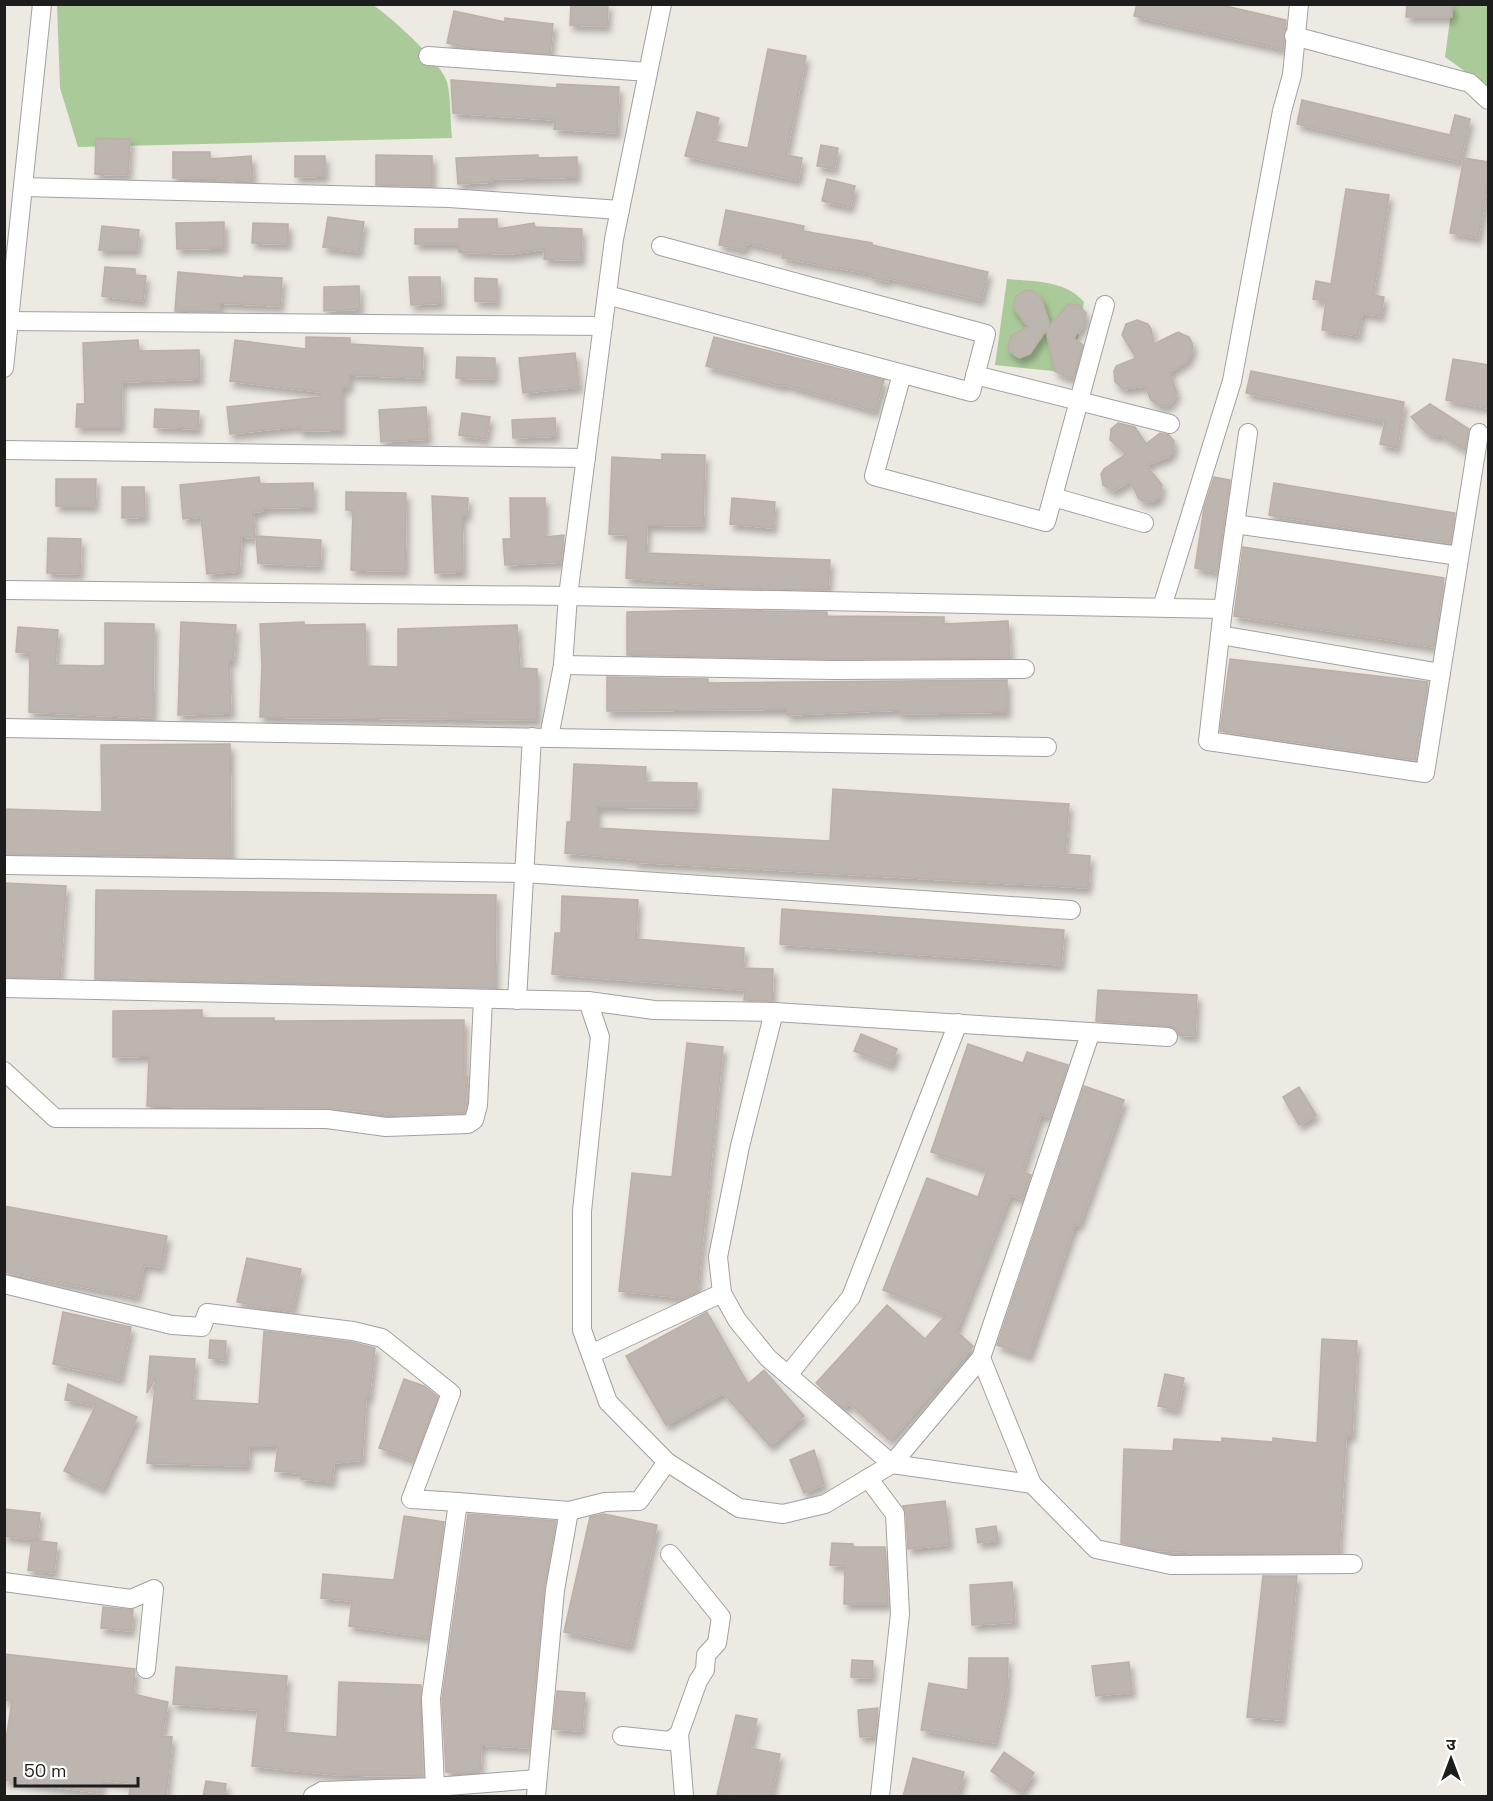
<svg xmlns="http://www.w3.org/2000/svg" width="1493" height="1801" viewBox="0 0 1493 1801" font-family="'Space Grotesk','Noto Sans Devanagari',sans-serif">
	<defs>
		<filter id="shadow"><feDropShadow dx="3.5" dy="6" stdDeviation="3" flood-color="#0004"/></filter>
	</defs>
	<rect width="100%" height="100%" fill="#ede9e3"/>
	<!-- forest -->
	<g fill="#abca9a">
		<path d="M57,5h316c17,11 69,58 74,77 4,17 3,38 5,56l-374,9 -18,-59z"/>
		<polygon points="1452,5 1488,5 1488,88 1445,57"/>
		<path d="M1007,279c28,3 58,1 77,23l-12,71 -77,-8z"/>
	</g>
	<!-- building -->
	<g fill="#bdb5b0" stroke="#beafa6" stroke-width="1.5" filter="url(#shadow)">
		<polygon points="571,4 608,4 607,26 570,25"/>
		<polygon points="1137,4 1217,4 1286,20 1283,49 1134,16"/>
		<polygon points="1407,4 1452,4 1452,17 1406,17"/>
		<polygon points="454,11 505,22 505,18 553,24 550,54 469,48 447,43"/>
		<polygon points="768,49 806,56 786,155 802,158 798,180 685,156 697,112 719,118 712,141 748,148"/>
		<polygon points="451,80 557,88 557,84 619,87 617,133 554,129 555,120 453,113"/>
		<polygon points="1302,100 1450,135 1455,115 1470,119 1460,162 1297,124"/>
		<polygon points="96,138 130,139 128,175 95,174"/>
		<polygon points="821,145 838,148 834,169 817,166"/>
		<polygon points="173,152 210,152 210,159 251,156 253,179 224,181 217,181 217,178 173,178"/>
		<polygon points="376,155 432,156 432,186 376,185"/>
		<polygon points="538,155 538,158 577,157 577,177 491,179 492,182 458,184 456,158"/>
		<polygon points="295,156 325,156 325,176 295,177"/>
		<polygon points="1464,158 1488,162 1488,183 1478,238 1450,233"/>
		<polygon points="827,179 855,186 850,207 822,201"/>
		<polygon points="1346,189 1389,195 1373,295 1384,297 1381,316 1362,313 1358,336 1322,330 1326,301 1313,299 1316,281 1331,284"/>
		<polygon points="726,210 804,226 803,231 872,243 872,245 988,272 981,300 888,278 888,281 872,278 872,274 782,258 783,251 746,243 744,250 719,245"/>
		<polygon points="328,217 364,222 359,252 323,247"/>
		<polygon points="459,219 497,219 497,229 534,223 535,227 582,229 581,260 544,259 545,249 510,254 459,252 459,244 415,244 415,229 459,229"/>
		<polygon points="224,222 224,248 177,249 176,223"/>
		<polygon points="253,223 288,224 288,244 252,243"/>
		<polygon points="102,226 139,230 137,250 99,250"/>
		<polygon points="105,267 135,269 135,275 146,276 143,301 102,296"/>
		<polygon points="178,272 244,278 244,276 282,278 280,306 219,303 219,312 175,311"/>
		<polygon points="409,277 440,277 441,303 411,305"/>
		<polygon points="475,278 497,279 497,302 475,301"/>
		<polygon points="359,286 360,309 324,311 324,287"/>
		<polygon points="1026,290 1032,291 1041,298 1050,325 1047,329 1068,304 1079,305 1086,313 1085,323 1074,338 1083,345 1074,377 1066,377 1055,371 1046,330 1030,354 1019,358 1009,351 1008,345 1012,335 1028,327 1013,307 1016,296"/>
		<polygon points="1137,320 1148,324 1151,329 1154,344 1178,332 1189,337 1192,343 1193,349 1188,360 1170,372 1177,394 1171,403 1166,406 1160,406 1151,400 1145,386 1123,389 1115,382 1114,371 1116,366 1136,358 1122,335 1126,324"/>
		<polygon points="306,337 350,338 350,344 423,348 422,378 349,375 349,387 342,387 342,430 300,431 300,426 230,434 227,407 321,397 321,392 230,381 235,340 306,349"/>
		<polygon points="714,337 884,380 875,411 783,384 782,386 706,366"/>
		<polygon points="138,340 139,351 199,350 200,379 122,382 121,427 76,427 77,404 85,404 83,343"/>
		<polygon points="575,353 579,387 523,393 519,358"/>
		<polygon points="457,357 495,358 495,379 456,378"/>
		<polygon points="1453,359 1488,365 1488,408 1446,400"/>
		<polygon points="1251,371 1404,402 1397,448 1380,444 1385,422 1246,393"/>
		<polygon points="1430,404 1469,429 1465,450 1441,435 1434,436 1425,432 1411,417"/>
		<polygon points="426,407 428,439 381,442 379,410"/>
		<polygon points="155,409 199,411 198,429 154,427"/>
		<polygon points="462,413 490,417 486,439 459,435"/>
		<polygon points="555,418 556,436 513,438 512,420"/>
		<polygon points="1118,423 1135,427 1146,444 1160,433 1169,435 1174,441 1173,452 1169,456 1146,465 1162,485 1160,496 1156,500 1145,502 1139,499 1130,481 1113,491 1103,485 1101,474 1104,469 1126,454 1110,440 1111,429"/>
		<polygon points="662,454 705,455 703,526 647,525 646,553 830,560 828,590 713,588 713,585 626,578 628,535 609,534 612,457 662,460"/>
		<polygon points="259,477 260,484 313,483 313,507 263,508 263,511 253,512 255,538 241,537 239,571 207,574 201,517 183,519 180,485"/>
		<polygon points="1214,477 1230,480 1217,572 1195,568 1204,508"/>
		<polygon points="56,479 96,479 95,506 56,506"/>
		<polygon points="1274,483 1455,513 1450,543 1269,515"/>
		<polygon points="122,487 144,487 145,517 122,518"/>
		<polygon points="346,492 406,493 405,571 351,570 353,510 346,510"/>
		<polygon points="432,496 468,498 467,515 462,515 463,572 435,573"/>
		<polygon points="510,498 545,498 545,537 564,535 561,562 505,565 503,539 511,539"/>
		<polygon points="732,498 775,502 773,528 730,524"/>
		<polygon points="256,536 321,540 320,566 258,563"/>
		<polygon points="48,538 81,539 80,574 47,573"/>
		<polygon points="1243,547 1444,578 1434,647 1234,616"/>
		<polygon points="712,610 827,612 827,616 944,617 944,624 1008,621 1010,658 833,659 627,655 627,612"/>
		<polygon points="181,622 236,625 233,660 229,660 231,713 178,715"/>
		<polygon points="304,622 304,625 365,624 366,666 398,667 398,629 517,625 520,668 537,669 537,720 260,717 262,665 260,624"/>
		<polygon points="105,623 154,624 153,718 29,712 30,653 16,652 18,627 58,630 55,665 100,666 105,665"/>
		<polygon points="1230,659 1428,682 1415,760 1220,731"/>
		<polygon points="607,677 708,679 708,683 1007,680 1007,712 899,714 899,710 787,715 787,709 607,711"/>
		<polygon points="230,744 231,857 4,854 4,809 102,812 101,745"/>
		<polygon points="574,764 646,767 645,782 697,783 696,808 597,807 597,828 830,841 833,789 1069,804 1065,854 1090,856 1088,888 635,862 635,859 565,853 567,822 571,822"/>
		<polygon points="4,883 66,886 60,978 4,977"/>
		<polygon points="96,890 496,895 495,988 95,979"/>
		<polygon points="562,896 638,900 636,939 744,948 743,968 773,969 772,1001 744,1000 745,990 552,974 555,933 561,933"/>
		<polygon points="782,909 1064,930 1061,965 780,944"/>
		<polygon points="1098,990 1197,995 1195,1036 1179,1035 1175,1028 1169,1026 1096,1021"/>
		<polygon points="202,1010 202,1018 274,1018 274,1021 464,1020 464,1077 468,1077 464,1113 403,1115 327,1108 147,1106 149,1056 113,1057 113,1011"/>
		<polygon points="861,1034 897,1049 891,1065 854,1051"/>
		<polygon points="687,1043 723,1047 697,1292 685,1298 619,1291 632,1173 672,1177"/>
		<polygon points="968,1044 1023,1063 1027,1052 1068,1065 1050,1117 1041,1114 1022,1172 1031,1175 1022,1199 1010,1195 956,1331 973,1346 890,1440 849,1403 844,1409 816,1383 887,1305 925,1339 946,1315 883,1290 927,1178 978,1197 987,1170 931,1152"/>
		<polygon points="1084,1086 1124,1100 1079,1225 1075,1224 1029,1356 997,1345"/>
		<polygon points="1299,1087 1316,1115 1299,1125 1283,1097"/>
		<polygon points="4,1206 167,1236 161,1267 144,1265 137,1297 4,1272"/>
		<polygon points="247,1258 301,1269 292,1312 237,1302"/>
		<polygon points="63,1312 131,1327 120,1379 53,1364"/>
		<polygon points="707,1312 748,1384 764,1370 804,1416 770,1446 723,1393 666,1425 626,1356"/>
		<polygon points="264,1331 351,1342 375,1348 369,1397 366,1397 362,1460 334,1463 332,1482 301,1479 301,1473 275,1471 278,1446 249,1446 248,1466 147,1463 156,1377 147,1393 150,1356 195,1359 192,1400 259,1404"/>
		<polygon points="1322,1339 1357,1341 1352,1436 1346,1436 1339,1553 1198,1553 1152,1550 1121,1543 1124,1449 1173,1451 1174,1439 1222,1442 1222,1438 1273,1442 1273,1438 1317,1443"/>
		<polygon points="210,1340 226,1341 225,1360 209,1358"/>
		<polygon points="1165,1374 1184,1378 1177,1410 1158,1406"/>
		<polygon points="404,1379 424,1386 438,1397 414,1460 379,1448"/>
		<polygon points="68,1384 137,1417 102,1489 64,1471 96,1405 65,1400"/>
		<polygon points="814,1450 824,1484 804,1493 790,1460"/>
		<polygon points="945,1501 950,1544 908,1549 906,1513 903,1506"/>
		<polygon points="4,1509 40,1513 37,1540 4,1536"/>
		<polygon points="468,1514 556,1521 544,1589 529,1748 481,1745 480,1772 446,1772 442,1699"/>
		<polygon points="604,1514 657,1525 630,1646 564,1632 590,1517"/>
		<polygon points="404,1516 444,1522 428,1637 349,1626 352,1601 321,1598 323,1574 394,1580"/>
		<polygon points="996,1526 998,1540 978,1543 976,1529"/>
		<polygon points="32,1540 57,1543 54,1573 28,1570"/>
		<polygon points="832,1543 853,1544 853,1547 885,1547 888,1604 844,1604 845,1566 830,1565"/>
		<polygon points="1263,1576 1297,1576 1282,1720 1247,1717"/>
		<polygon points="1012,1582 1015,1622 972,1625 970,1585"/>
		<polygon points="103,1607 133,1610 131,1631 101,1628"/>
		<polygon points="4,1654 135,1669 133,1694 168,1702 162,1736 172,1737 166,1797 129,1797 130,1783 102,1780 100,1793 4,1780 4,1752 12,1701 4,1700"/>
		<polygon points="969,1658 1008,1658 1007,1687 995,1743 921,1730 929,1683 968,1690"/>
		<polygon points="852,1660 873,1661 872,1678 851,1677"/>
		<polygon points="1129,1662 1132,1692 1096,1696 1092,1666"/>
		<polygon points="176,1667 287,1676 283,1732 337,1737 339,1682 421,1685 422,1776 339,1775 252,1766 258,1710 173,1704"/>
		<polygon points="557,1691 585,1693 582,1731 553,1729"/>
		<polygon points="878,1708 875,1736 860,1737 858,1710"/>
		<polygon points="736,1715 757,1719 750,1748 780,1754 771,1797 717,1795"/>
		<polygon points="1004,1752 1034,1773 1021,1792 991,1771"/>
		<polygon points="913,1758 964,1772 957,1797 903,1797"/>
		<polygon points="206,1781 226,1784 224,1797 203,1797"/>
	</g>
	<g fill="none" stroke-linecap="round" stroke-linejoin="round">
		<!-- street casing -->
		<g stroke="#a1a1a1" stroke-width="20">
			<g id="street">
				<polyline points="1294,36 1470,83 1488,100"/>
				<polyline points="428,56 648,72"/>
				<polyline points="23,187 449,198 620,210"/>
				<polyline points="607,295 971,392 986,334 661,246"/>
				<polyline points="4,321 603,326"/>
				<polyline points="4,368 42,4"/>
				<polyline points="902,374 874,476 1046,522 1105,305"/>
				<polyline points="975,375 1170,424"/>
				<polyline points="1248,433 1223,609 1208,741 1425,773 1479,433"/>
				<polyline points="4,450 586,458"/>
				<polyline points="1053,497 1144,523"/>
				<polyline points="1235,524 1459,556"/>
				<polyline points="4,590 568,596 1223,609"/>
				<polyline points="1162,607 1232,381 1282,111 1292,75 1299,4"/>
				<polyline points="1220,635 1441,673"/>
				<polyline points="563,665 833,670 1025,669"/>
				<polyline points="4,728 1047,747"/>
				<polyline points="549,737 563,665 568,596 614,239 662,4"/>
				<polyline points="4,865 524,873 1071,910"/>
				<polyline points="4,988 588,1001 654,1010 774,1012 1168,1037"/>
				<polyline points="517,1000 532,737"/>
				<polyline points="588,1001 600,1037 582,1211 582,1330 608,1402 667,1462 739,1508 783,1514 825,1504 892,1464 981,1358 1090,1034"/>
				<polyline points="774,1012 740,1146 718,1257 722,1293 737,1320 768,1358 892,1464 1032,1484 1096,1549 1171,1565 1353,1564"/>
				<polyline points="4,1071 55,1118 327,1119 386,1127 468,1124 474,1120 478,1105 483,999"/>
				<polyline points="4,1284 172,1325 202,1327 207,1313 353,1331 382,1338 451,1393 411,1499 458,1502"/>
				<polyline points="591,1354 722,1293"/>
				<polyline points="981,1358 1032,1484"/>
				<polyline points="788,1375 851,1297 958,1023"/>
				<polyline points="868,1478 895,1514 900,1614 880,1796"/>
				<polyline points="569,1511 605,1502 639,1501 667,1462"/>
				<polyline points="4,1582 131,1599 154,1589 146,1669"/>
				<polyline points="679,1734 684,1796"/>
				<polyline points="622,1736 670,1741 679,1734 698,1681 705,1670 706,1655 717,1643 721,1617 670,1554"/>
				<polyline points="435,1787 537,1779"/>
				<polyline points="313,1796 322,1791 435,1787 431,1698 458,1502 569,1511 555,1590 536,1796"/>
			</g>
		</g>
		<!-- street -->
		<use href="#street" stroke="#fff" stroke-width="18"/>
	</g>
	<!-- border -->
	<rect width="1493" height="1801" fill="none" stroke="#1d1d1d" stroke-width="12"/>
	<!-- north arrow -->
	<g transform="translate(1451 1759)" stroke="#ffffff" stroke-width="4.5" paint-order="stroke">
	<path d="M0-4.5L10 22L0 15L-10 22Z" fill="#1d1d1d"/>
	<text y="-9" font-size="16" font-weight="bold" text-anchor="middle" fill="#1d1d1d">उ</text>
	</g>
	<!-- scale -->
	<path d="M15 1777v9h123v-9" fill="none" stroke="#1d1d1d" stroke-width="3"/>
	<text x="24" y="1777" font-size="18" fill="#1d1d1d" stroke="#ffffff" stroke-width="4.5" paint-order="stroke">50 m</text>
</svg>
